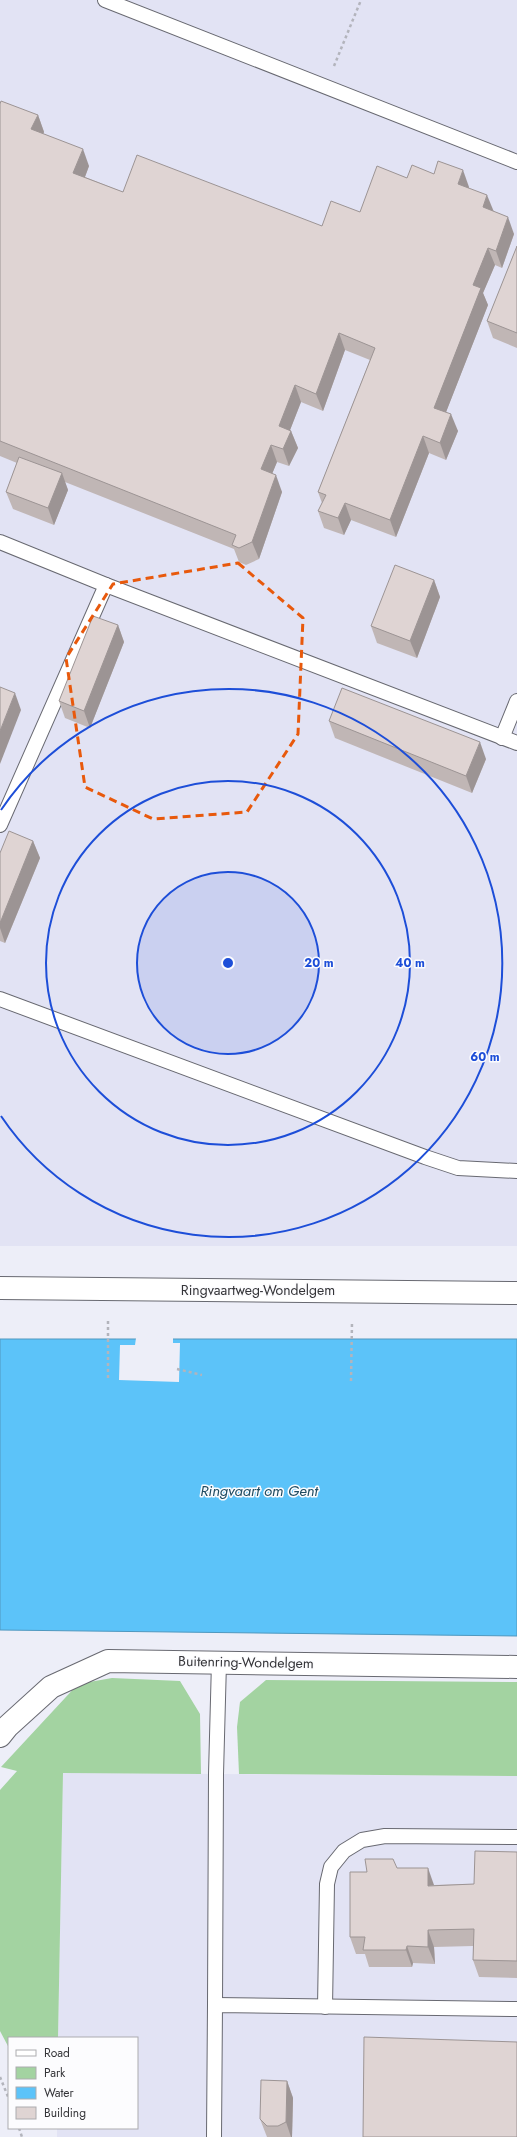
<svg xmlns="http://www.w3.org/2000/svg" width="517" height="2137" viewBox="0 0 517 2137" font-family="Jost,sans-serif">
	<rect width="100%" height="100%" fill="#edeef8"/>
	<!-- built -->
	<g fill="#e2e3f4">
		<rect x="0" y="0" width="517" height="1246"/>
		<polygon points="63,1773 517,1776 517,2137 57,2137 57,2128 137,2128 137,2038 58,2038"/>
	</g>
	<!-- green -->
	<g fill="#a3d3a1">
		<polygon points="112,1678 180,1681 200,1714 201,1774 63,1773 58,2038 9,2038 9,2048 0,2031 0,1790 17,1771 1,1767 78,1684"/>
		<polygon points="266,1680 517,1682 517,1776 239,1774 237,1727 240,1702"/>
	</g>
	<!-- water -->
	<polygon fill="#5cc3f9" stroke="#5098bf" points="0,1339 517,1339 517,1636 0,1630"/>
	<!-- pier -->
	<polygon fill="#edeef8" points="136,1338 173,1338 173,1343 180,1343 179,1382 119,1380 120,1345 135,1345"/>
	<g fill="none" stroke-linecap="round" stroke-linejoin="round">
		<!-- lane casing -->
		<g stroke="#686971" stroke-width="16">
			<g id="lane">
				<polyline points="105,0 517,162"/>
				<polyline points="0,542 106,585"/>
				<polyline points="502,738 517,701"/>
				<polyline points="0,825 106,585 517,743"/>
				<polyline points="0,999 425,1157 458,1168 517,1171"/>
				<polyline points="215,2005 216,1774 219,1662"/>
				<polyline points="325,2007 327,1884 331,1867 344,1851 362,1840 385,1836 517,1837"/>
				<polyline points="214,2137 215,2005 517,2009"/>
			</g>
		</g>
		<!-- street casing -->
		<g stroke="#686971" stroke-width="24">
			<g id="street">
				<polyline points="0,1288 517,1293"/>
				<polyline points="0,1736 8,1726 51,1687 108,1661 517,1667"/>
			</g>
		</g>
		<!-- path -->
		<g stroke="#b3b4bc" stroke-width="2.5" stroke-dasharray="3 3" stroke-linecap="butt">
			<polyline points="334,66 361,0"/>
			<polyline points="177,1369 202,1375"/>
			<polyline points="108,1378 108,1321"/>
			<polyline points="351,1381 352,1322"/>
			<polyline points="0,2077 9,2099"/>
			<polyline points="19,2128 22,2137"/>
		</g>
		<!-- lane -->
		<use href="#lane" stroke="#fff" stroke-width="14"/>
		<!-- street -->
		<use href="#street" stroke="#fff" stroke-width="22"/>
	</g>
	<!-- wall -->
	<g fill="#c0b6b5">
		<polygon points="0,104 38,115 44,132 43,134 89,166 85,177 123,192 322,226 360,212 407,178 434,174 469,187 469,188 493,211 514,234 502,268 495,265 483,293 488,305 446,412 458,431 446,460 429,453 396,537 351,520 344,535 324,528 318,511 322,503 318,492 370,360 345,350 323,411 301,402 290,430 291,431 298,448 289,466 277,462 272,474 282,492 259,559 246,565 239,562 234,549 65,482 68,490 54,525 13,509 6,492 17,463 0,456"/>
		<polygon points="517,246 517,348 493,338 487,321"/>
		<polygon points="434,580 440,597 417,658 377,643 371,626"/>
		<polygon points="118,625 124,642 90,728 65,718 59,701"/>
		<polygon points="329,721 486,759 472,793 335,738"/>
		<polygon points="33,841 40,858 5,943 0,941 0,853"/>
		<polygon points="517,1852 517,1978 479,1977 473,1960 473,1946 434,1947 435,1964 413,1963 412,1967 369,1967 365,1954 356,1954 350,1937 367,1872 397,1868 434,1885 474,1884"/>
		<polygon points="287,2081 293,2098 292,2137 267,2137 260,2119"/>
	</g>
	<!-- shaded-wall -->
	<g fill="#9c9494">
		<polygon points="38,115 44,132 38,146 31,129"/>
		<polygon points="83,149 89,166 80,190 73,173"/>
		<polygon points="463,170 469,187 464,201 458,184"/>
		<polygon points="487,195 494,212 483,207"/>
		<polygon points="508,217 514,234 502,268 496,251"/>
		<polygon points="488,248 495,265 483,293 488,305 441,425 434,408 473,285"/>
		<polygon points="339,333 345,350 323,411 316,394"/>
		<polygon points="295,385 301,402 285,443 279,426"/>
		<polygon points="451,414 458,431 446,460 440,443"/>
		<polygon points="291,431 298,448 289,466 283,449"/>
		<polygon points="423,436 429,453 396,537 390,520"/>
		<polygon points="271,445 277,462 267,486 261,469"/>
		<polygon points="62,473 68,490 54,525 48,508"/>
		<polygon points="276,475 282,492 259,559 252,542"/>
		<polygon points="345,503 351,520 344,535 338,518"/>
		<polygon points="434,580 440,597 417,658 410,641"/>
		<polygon points="118,625 124,642 90,728 84,711"/>
		<polygon points="15,693 21,710 0,764 0,731"/>
		<polygon points="480,742 486,759 472,793 466,776"/>
		<polygon points="33,841 40,858 5,943 0,928 0,923"/>
		<polygon points="428,1868 434,1885 428,1886"/>
		<polygon points="428,1930 434,1947 435,1964 428,1947"/>
		<polygon points="407,1946 413,1963 412,1967 406,1950"/>
		<polygon points="287,2081 293,2098 292,2137 291,2137 286,2122"/>
	</g>
	<!-- building -->
	<g fill="#dfd4d3" stroke="#9c9494">
		<polygon points="1,101 38,115 31,129 83,149 73,173 123,192 137,155 322,226 331,201 360,212 377,166 407,178 412,165 434,174 438,161 463,170 458,184 487,195 483,207 508,217 496,251 488,248 473,285 481,288 434,408 451,414 440,443 423,436 390,520 345,503 338,518 318,511 326,495 318,492 375,348 339,333 316,394 295,385 279,426 291,431 283,449 271,445 261,469 276,475 252,542 239,548 232,545 236,535 0,441 0,104"/>
		<polygon points="517,246 517,333 487,321"/>
		<polygon points="19,457 62,473 48,508 6,492"/>
		<polygon points="395,565 434,580 410,641 371,626"/>
		<polygon points="93,616 118,625 84,711 59,701"/>
		<polygon points="0,687 15,693 0,731"/>
		<polygon points="342,688 480,742 466,776 329,721"/>
		<polygon points="9,831 33,841 0,923 0,853"/>
		<polygon points="475,1851 517,1852 517,1961 473,1960 474,1929 428,1930 428,1947 407,1946 406,1950 363,1950 365,1937 350,1937 350,1872 367,1872 365,1859 393,1859 397,1868 428,1868 428,1886 474,1884"/>
		<polygon points="364,2037 517,2042 517,2137 363,2137"/>
		<polygon points="261,2080 287,2081 286,2122 278,2126 267,2126 260,2119"/>
	</g>
	<!-- marked area -->
	<path fill="none" stroke="#e8590c" stroke-width="3" stroke-dasharray="8 5" stroke-linejoin="round" d="M238,563l65,55 -5,116 -51,78 -94,7 -68,-32 -19,-129 47,-74z"/>
	<!-- distance rings -->
	<circle cx="228" cy="963" r="91" fill="#1d4ed8" fill-opacity=".12"/>
	<g fill="none" stroke="#1d4ed8" stroke-width="2">
		<circle cx="228" cy="963" r="91"/>
		<circle cx="228" cy="963" r="182"/>
		<path d="M1 810A274 274 0 1 1 1 1116"/>
	</g>
	<g text-anchor="middle" dominant-baseline="central" stroke-width="3" stroke-linejoin="round" paint-order="stroke">
		<!-- street labels -->
		<g font-size="14" fill="#343438" stroke="#fcfcfe">
			<text x="258" y="1290">Ringvaartweg-Wondelgem</text>
			<text transform="translate(246 1662) rotate(1)">Buitenring-Wondelgem</text>
		</g>
		<!-- water labels -->
		<g font-size="15" font-style="italic" fill="#204c62" stroke="#fcfcfe">
			<text x="259" y="1491">Ringvaart om Gent</text>
		</g>
	</g>
	<circle cx="228" cy="963" r="6" fill="#1d4ed8" stroke="#fcfcfe" stroke-width="2"/>
	<g font-size="12" text-anchor="middle" font-weight="bold" fill="#1d4ed8" stroke="#fcfcfe" stroke-width="3" stroke-linejoin="round" paint-order="stroke">
		<text x="319" y="967">20 m</text>
		<text x="410" y="967">40 m</text>
		<text x="485" y="1061">60 m</text>
	</g>
	<!-- legend -->
	<rect x="8" y="2037" width="130" height="92" fill="#fcfcfe" stroke="#acacaf"/>
	<rect x="16" y="2050" width="20" height="6" fill="#ffffff" stroke="#acacaf"/>
	<text x="44" y="2057" font-size="12" fill="#343438">Road</text>
	<rect x="16" y="2067" width="20" height="12" fill="#a3d3a1" stroke="#acacaf"/>
	<text x="44" y="2077" font-size="12" fill="#343438">Park</text>
	<rect x="16" y="2087" width="20" height="12" fill="#5cc3f9" stroke="#acacaf"/>
	<text x="44" y="2097" font-size="12" fill="#343438">Water</text>
	<rect x="16" y="2107" width="20" height="12" fill="#dfd4d3" stroke="#acacaf"/>
	<text x="44" y="2117" font-size="12" fill="#343438">Building</text>
</svg>
